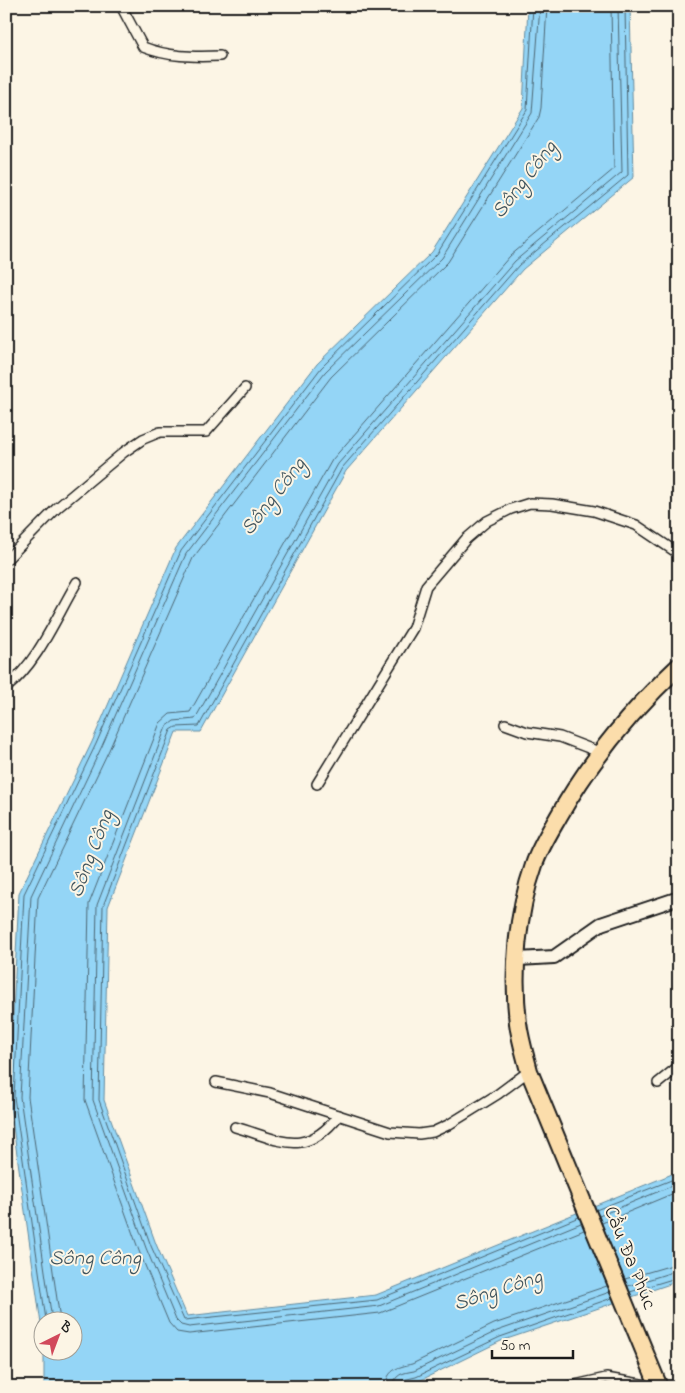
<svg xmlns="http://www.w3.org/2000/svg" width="685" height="1393" viewBox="0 0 685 1393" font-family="'Indie Flower',sans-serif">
	<rect width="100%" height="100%" fill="#fcf5e5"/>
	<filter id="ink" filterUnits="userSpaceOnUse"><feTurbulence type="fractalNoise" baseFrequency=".02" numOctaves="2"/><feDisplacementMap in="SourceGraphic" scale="10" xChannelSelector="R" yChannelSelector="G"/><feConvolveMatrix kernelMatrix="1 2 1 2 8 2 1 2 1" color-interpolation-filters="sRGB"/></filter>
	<g filter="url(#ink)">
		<!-- water -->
		<polygon fill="#94d5f6" stroke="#648b9f" points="528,6 630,6 634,177 523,269 346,471 201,732 176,732 108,907 104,1100 156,1244 187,1316 376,1295 677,1172 679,1172 679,1281 501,1341 417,1382 391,1387 44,1387 44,1351 72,1350 72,1320 42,1320 42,1331 9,1098 19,893 92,742 176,548 317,364 432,252 523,108"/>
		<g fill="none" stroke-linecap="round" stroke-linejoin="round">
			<!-- shore -->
			<g stroke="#4c6673" stroke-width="1">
				<polyline points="596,1210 679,1177"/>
				<polyline points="599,1216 679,1183"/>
				<polyline points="579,1217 377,1300 184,1320 151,1246 99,1100 103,906 171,730 176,727 199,726 342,468 519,265 628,175 625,6"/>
				<polyline points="581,1223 379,1306 189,1327 181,1325 176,1320 146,1248 93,1100 97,905 166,727 174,721 195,719 338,464 515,261 622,172 618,6"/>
				<polyline points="602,1223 679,1191"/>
				<polyline points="584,1230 380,1313 189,1334 177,1332 169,1323 139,1251 85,1100 89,904 160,723 170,714 190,712 332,460 510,256 614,169 611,6"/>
				<polyline points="625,1279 679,1263"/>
				<polyline points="628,1286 679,1270"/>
				<polyline points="630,1292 679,1277"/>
				<polyline points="46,1320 14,1097 24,894 96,744 181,551 321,368 437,254 527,110 533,6"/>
				<polyline points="52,1320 20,1097 31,896 102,746 186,554 325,372 442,258 532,113 540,6"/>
				<polyline points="60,1320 28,1097 38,898 109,750 193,558 331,377 448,262 539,117 541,108 547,6"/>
				<path d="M386,1387c0,-17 12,-20 26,-23l82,-40 113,-38"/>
				<path d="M393,1387c1,-13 10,-14 21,-16l83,-40 113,-39"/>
				<polyline points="399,1387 403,1380 416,1377 500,1337 612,1298"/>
			</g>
			<!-- street casing -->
			<g stroke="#1c1c1c" stroke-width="12">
				<g id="street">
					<path d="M121,6l22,41c25,10 50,10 77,9"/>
					<polyline points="6,560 57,508 124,452 143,439 160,432 206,432 245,388"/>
					<path d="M6,688c33,-27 50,-71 71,-106"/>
					<polyline points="505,724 527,732 560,737 599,752"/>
					<polyline points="317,784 413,628 426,586 466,539 487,521 511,509 530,503 552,504 594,511 636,525 679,554"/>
					<polyline points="216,1082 270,1093 390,1132 419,1134 433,1132 448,1125 498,1094 529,1071"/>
					<polyline points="658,1083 679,1066"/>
					<path d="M235,1127c46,13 70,32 104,-12"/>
					<polyline points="566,1387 606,1378 658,1387"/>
				</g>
			</g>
			<!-- secondary casing -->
			<g stroke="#1c1c1c" stroke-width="16">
				<polyline id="secondary" points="518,959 554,957 601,924 679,898"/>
			</g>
			<!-- highway casing -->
			<g stroke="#1c1c1c" stroke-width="20">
				<path id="highway" d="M659,1387l-130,-316c-4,-16 -9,-32 -11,-48 -6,-51 -1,-110 16,-158 6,-18 17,-35 26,-51 32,-56 72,-104 119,-148"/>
			</g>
			<!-- street -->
			<use href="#street" stroke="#fcf5e5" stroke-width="9"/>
			<!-- secondary -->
			<use href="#secondary" stroke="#fcf5e5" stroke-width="12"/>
			<!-- highway -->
			<use href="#highway" stroke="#fbddab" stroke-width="16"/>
		</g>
	</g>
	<g text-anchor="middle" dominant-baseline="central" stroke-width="4" stroke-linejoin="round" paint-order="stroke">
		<!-- street labels -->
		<g font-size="20" fill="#1c1c1c" stroke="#fcf5e5">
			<text transform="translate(629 1258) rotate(68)">Cầu Đa Phúc</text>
		</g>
		<!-- water labels -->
		<g font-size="21" font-style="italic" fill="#40545d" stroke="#fcf5e5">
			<text transform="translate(525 180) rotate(-52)">Sông Công</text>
			<text transform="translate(274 497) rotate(-52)">Sông Công</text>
			<text transform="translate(92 854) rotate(-69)">Sông Công</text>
			<text x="95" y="1259">Sông Công</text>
			<text transform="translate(498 1291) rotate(-18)">Sông Công</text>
		</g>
	</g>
	<!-- margin -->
	<rect width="685" height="1393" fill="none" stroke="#fcf5e5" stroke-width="25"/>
	<rect x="12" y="12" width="660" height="1368" fill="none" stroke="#1c1c1c" stroke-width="2" filter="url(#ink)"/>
	<!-- north arrow -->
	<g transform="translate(58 1336) rotate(42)"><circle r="24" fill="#fcf5e5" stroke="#a29e95"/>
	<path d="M0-4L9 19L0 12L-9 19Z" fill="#d1495b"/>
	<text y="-8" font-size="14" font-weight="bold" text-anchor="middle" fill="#1c1c1c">B</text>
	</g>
	<!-- scale -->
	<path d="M492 1350v8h81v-8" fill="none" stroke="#1c1c1c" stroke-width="2.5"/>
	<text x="500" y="1350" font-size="15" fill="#1c1c1c" stroke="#fcf5e5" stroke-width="4" paint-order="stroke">50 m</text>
</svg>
